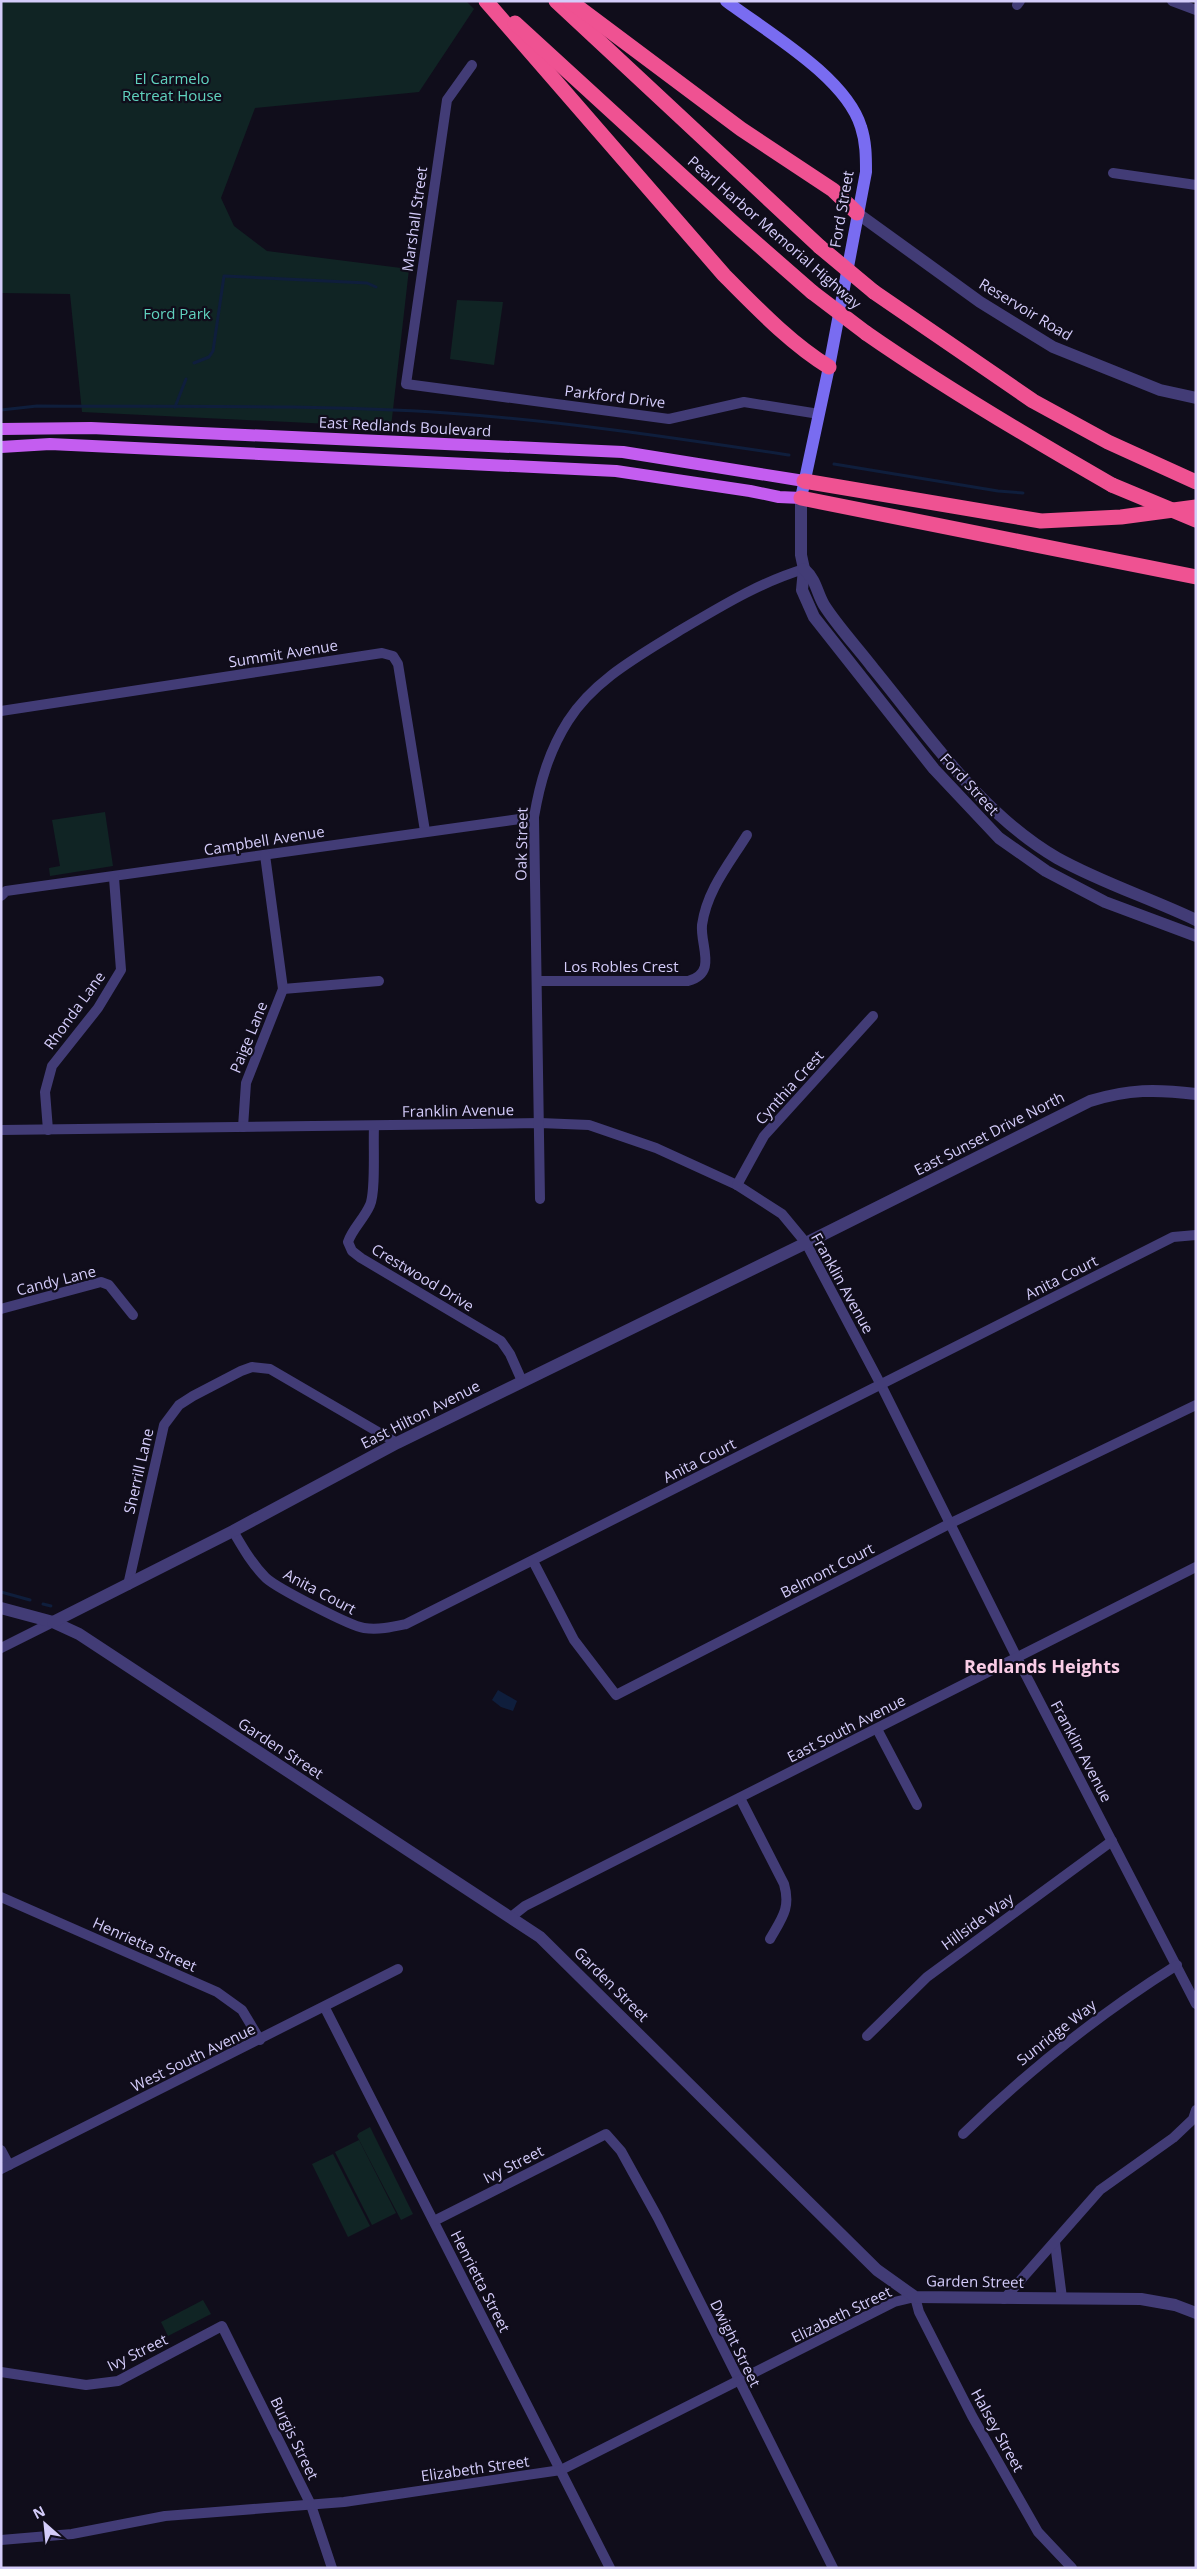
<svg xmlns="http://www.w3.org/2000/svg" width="1197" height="2569" viewBox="0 0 1197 2569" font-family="'Open Sans',sans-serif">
	<rect width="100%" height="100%" fill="#100d1b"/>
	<!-- green -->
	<g fill="#102424">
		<polygon points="1,1 466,1 474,9 419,92 255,108 221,198 234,226 267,251 409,269 391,427 82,412 70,294 1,293"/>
		<polygon points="457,300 503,302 494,365 450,359"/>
		<polygon points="105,812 113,866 50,876 49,868 60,866 52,820"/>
		<polygon points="370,2127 413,2214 401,2220 357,2136 359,2133"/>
		<polygon points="359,2140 396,2213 372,2225 335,2152"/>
		<polygon points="333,2154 370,2226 348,2237 312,2164"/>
		<polygon points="203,2300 211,2314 168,2336 161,2322"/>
	</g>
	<!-- water -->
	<polygon fill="#0f1e3c" points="498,1690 517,1701 513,1711 501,1707 492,1700"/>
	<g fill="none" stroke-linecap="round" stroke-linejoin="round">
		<!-- stream -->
		<g stroke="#0f1e3c" stroke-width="3">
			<polyline points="194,363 209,357 213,351 224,276 367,283 376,287"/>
			<polyline points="175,407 186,379"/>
			<path d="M1,410l36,-4c136,1 273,-2 410,7 115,8 228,25 342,42"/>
			<polyline points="834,464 998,491 1023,493"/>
			<polyline points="1,1592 30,1600"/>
			<polyline points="43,1604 51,1606"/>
		</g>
		<!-- minor -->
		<g stroke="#423c76" stroke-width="10">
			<polyline points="1172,1 1196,10"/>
			<polyline points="1017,5 1020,1"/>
			<polyline points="472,65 447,100 406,384 669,419 744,402 819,414"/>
			<polyline points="1113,173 1196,185"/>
			<polyline points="1,711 382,653 393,656 398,664 425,831"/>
			<polyline points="1,896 6,891 534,817"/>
			<path d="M537,981h151c30,-8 12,-35 14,-56 5,-35 27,-61 45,-90"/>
			<polyline points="283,989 379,981"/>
			<polyline points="243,1127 246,1083 283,989 265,855"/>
			<path d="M374,1127c-1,17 2,65 -4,78 -6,14 -18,24 -22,37l4,9 9,7 140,83 9,13 12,27"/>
			<polyline points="1,1130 540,1123 589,1125 656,1148 737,1185 782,1214 806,1243 881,1385 1017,1658 1196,2004"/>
			<polyline points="48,1130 45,1092 52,1066 98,1008 121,970 114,878"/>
			<polyline points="737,1185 764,1136 873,1016"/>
			<path d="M540,1199l-6,-382c6,-35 15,-66 34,-96 26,-41 71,-65 111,-90 41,-24 79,-48 125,-62"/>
			<polyline points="1,1309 101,1282 109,1285 133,1315"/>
			<path d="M233,1531c10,17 19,33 33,47 11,10 84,48 98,50 15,2 28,-1 42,-4l767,-387 23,-2"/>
			<polyline points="533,1561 574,1640 616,1695 951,1523 1196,1405"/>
			<polyline points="128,1585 164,1425 179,1405 193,1396 241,1371 252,1367 270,1369 397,1443"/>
			<polyline points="1,1648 53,1622"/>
			<polyline points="877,1729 917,1805"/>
			<path d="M740,1798l44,86c7,24 -2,34 -14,55"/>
			<polyline points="1,1897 217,1992 242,2010 260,2040"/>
			<polyline points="511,1917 525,1906 1196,1567"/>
			<polyline points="325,2008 610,2568"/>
			<polyline points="867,2036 927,1977 1112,1841"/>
			<path d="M963,2134c66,-64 136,-120 214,-169"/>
			<polyline points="1,2150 9,2165"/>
			<polyline points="1,2169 398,1969"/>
			<polyline points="434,2221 606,2134 621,2151 658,2218 833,2568"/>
			<polyline points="1055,2243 1062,2298"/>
			<polyline points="1004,2299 1100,2190 1173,2138 1193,2119 1196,2110"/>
			<polyline points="1,2372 86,2385 118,2381 222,2326 311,2505 332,2568"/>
			<polyline points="1,2540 72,2534 165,2516 344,2502 561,2470 894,2302 915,2297 919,2312 972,2416 1038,2532 1072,2568"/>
		</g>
		<!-- tertiary -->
		<g stroke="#423c76" stroke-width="12">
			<polyline points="857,213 980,302 1053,347 1160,390 1196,398"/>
			<polyline points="801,498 801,555 804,569 802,590 814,617 934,769 999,838 1046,871 1105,902 1196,936"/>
			<path d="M804,569c13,12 12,22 20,36 14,22 33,42 49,63 55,67 107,145 184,190 45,25 93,40 139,62"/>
			<polyline points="1,1608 53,1622 79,1634 540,1937 877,2270 915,2297 1141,2299 1175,2305 1196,2313"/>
			<path d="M53,1622l180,-91 164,-88 409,-200 284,-142c39,-12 66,-12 106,-7"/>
		</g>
		<!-- secondary -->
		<path stroke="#796cf1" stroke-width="12" d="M726,1c41,31 120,76 135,126 5,15 5,30 5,45l-37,195 -28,131"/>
		<!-- primary -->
		<g stroke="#c45df0" stroke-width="12">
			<polyline points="1,429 91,428 623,452 804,481"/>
			<polyline points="1,447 50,444 616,471 750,491 779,497 801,498"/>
		</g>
		<!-- motorway -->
		<g stroke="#ef5292" stroke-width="15">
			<path d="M486,1l238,274c33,33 66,68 105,92"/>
			<polyline points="556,1 820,247"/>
			<polyline points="570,1 741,129 833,190 857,213"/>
			<polyline points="515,23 739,228 812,292"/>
			<polyline points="874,292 1033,401 1108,442 1196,482"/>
			<path d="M866,333c79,55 162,104 246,152"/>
			<polyline points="804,481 1041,521 1121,517 1196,507"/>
			<polyline points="801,498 1196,577"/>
		</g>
		<!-- motorway-bridge -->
		<g stroke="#ef5292" stroke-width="15">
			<polyline points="820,247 874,292"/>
			<polyline points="812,292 866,333"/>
			<polyline points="1112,485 1196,520"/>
		</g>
	</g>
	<g text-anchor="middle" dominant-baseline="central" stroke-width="4.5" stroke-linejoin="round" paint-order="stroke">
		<!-- park labels -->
		<g font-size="15" fill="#60d2be" stroke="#100d1b">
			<text x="172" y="78">El Carmelo<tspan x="172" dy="17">Retreat House</tspan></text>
			<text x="177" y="313">Ford Park</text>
		</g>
		<!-- street labels -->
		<g font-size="15" fill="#d4ccfa" stroke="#100d1b">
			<text transform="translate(841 209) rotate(-80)">Ford Street</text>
			<text transform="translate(414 219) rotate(-82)">Marshall Street</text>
			<text transform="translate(775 232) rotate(41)">Pearl Harbor Memorial Highway</text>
			<text transform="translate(1026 309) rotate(31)">Reservoir Road</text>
			<text transform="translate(615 396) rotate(7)">Parkford Drive</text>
			<text transform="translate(405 426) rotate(3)">East Redlands Boulevard</text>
			<text transform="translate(283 653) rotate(-9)">Summit Avenue</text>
			<text transform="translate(970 784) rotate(47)">Ford Street</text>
			<text transform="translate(264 840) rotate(-9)">Campbell Avenue</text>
			<text transform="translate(521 844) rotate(-89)">Oak Street</text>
			<text x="621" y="966">Los Robles Crest</text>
			<text transform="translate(74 1010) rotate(-54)">Rhonda Lane</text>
			<text transform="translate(248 1037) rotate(-68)">Paige Lane</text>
			<text transform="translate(789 1087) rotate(-48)">Cynthia Crest</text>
			<text transform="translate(458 1110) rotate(-1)">Franklin Avenue</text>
			<text transform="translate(989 1133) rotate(-27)">East Sunset Drive North</text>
			<text transform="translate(423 1277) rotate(31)">Crestwood Drive</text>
			<text transform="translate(1061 1277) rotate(-27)">Anita Court</text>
			<text transform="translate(56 1280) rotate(-14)">Candy Lane</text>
			<text transform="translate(843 1283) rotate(61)">Franklin Avenue</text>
			<text transform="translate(420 1414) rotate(-27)">East Hilton Avenue</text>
			<text transform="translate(699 1460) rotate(-27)">Anita Court</text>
			<text transform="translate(138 1471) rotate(-77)">Sherrill Lane</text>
			<text transform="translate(827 1570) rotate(-27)">Belmont Court</text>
			<text transform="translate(320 1591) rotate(28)">Anita Court</text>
			<text transform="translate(846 1728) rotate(-27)">East South Avenue</text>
			<text transform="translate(281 1748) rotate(33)">Garden Street</text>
			<text transform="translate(1082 1751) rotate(62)">Franklin Avenue</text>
			<text transform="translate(977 1921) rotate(-36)">Hillside Way</text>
			<text transform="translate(145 1944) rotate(24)">Henrietta Street</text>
			<text transform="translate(612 1984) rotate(45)">Garden Street</text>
			<text transform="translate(1056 2032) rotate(-38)">Sunridge Way</text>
			<text transform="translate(193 2057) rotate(-26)">West South Avenue</text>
			<text transform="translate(513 2164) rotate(-27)">Ivy Street</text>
			<text transform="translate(481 2281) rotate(63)">Henrietta Street</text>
			<text transform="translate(975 2281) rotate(1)">Garden Street</text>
			<text transform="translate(841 2314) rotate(-26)">Elizabeth Street</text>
			<text transform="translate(736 2343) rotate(64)">Dwight Street</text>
			<text transform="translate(137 2352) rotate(-26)">Ivy Street</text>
			<text transform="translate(998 2430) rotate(61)">Halsey Street</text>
			<text transform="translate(295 2438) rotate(64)">Burgis Street</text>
			<text transform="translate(475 2468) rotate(-8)">Elizabeth Street</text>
		</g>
		<!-- quarter labels -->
		<g font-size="18" font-weight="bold" fill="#facde7" stroke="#100d1b">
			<text x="1042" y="1666">Redlands Heights</text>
		</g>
	</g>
	<!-- border -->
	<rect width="1197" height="2569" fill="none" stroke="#d4ccfa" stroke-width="5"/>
	<!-- north arrow -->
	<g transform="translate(45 2524) rotate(333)" stroke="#100d1b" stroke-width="4" paint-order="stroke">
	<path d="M0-4L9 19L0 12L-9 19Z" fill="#d4ccfa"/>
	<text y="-8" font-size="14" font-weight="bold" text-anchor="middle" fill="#d4ccfa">N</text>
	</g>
</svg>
